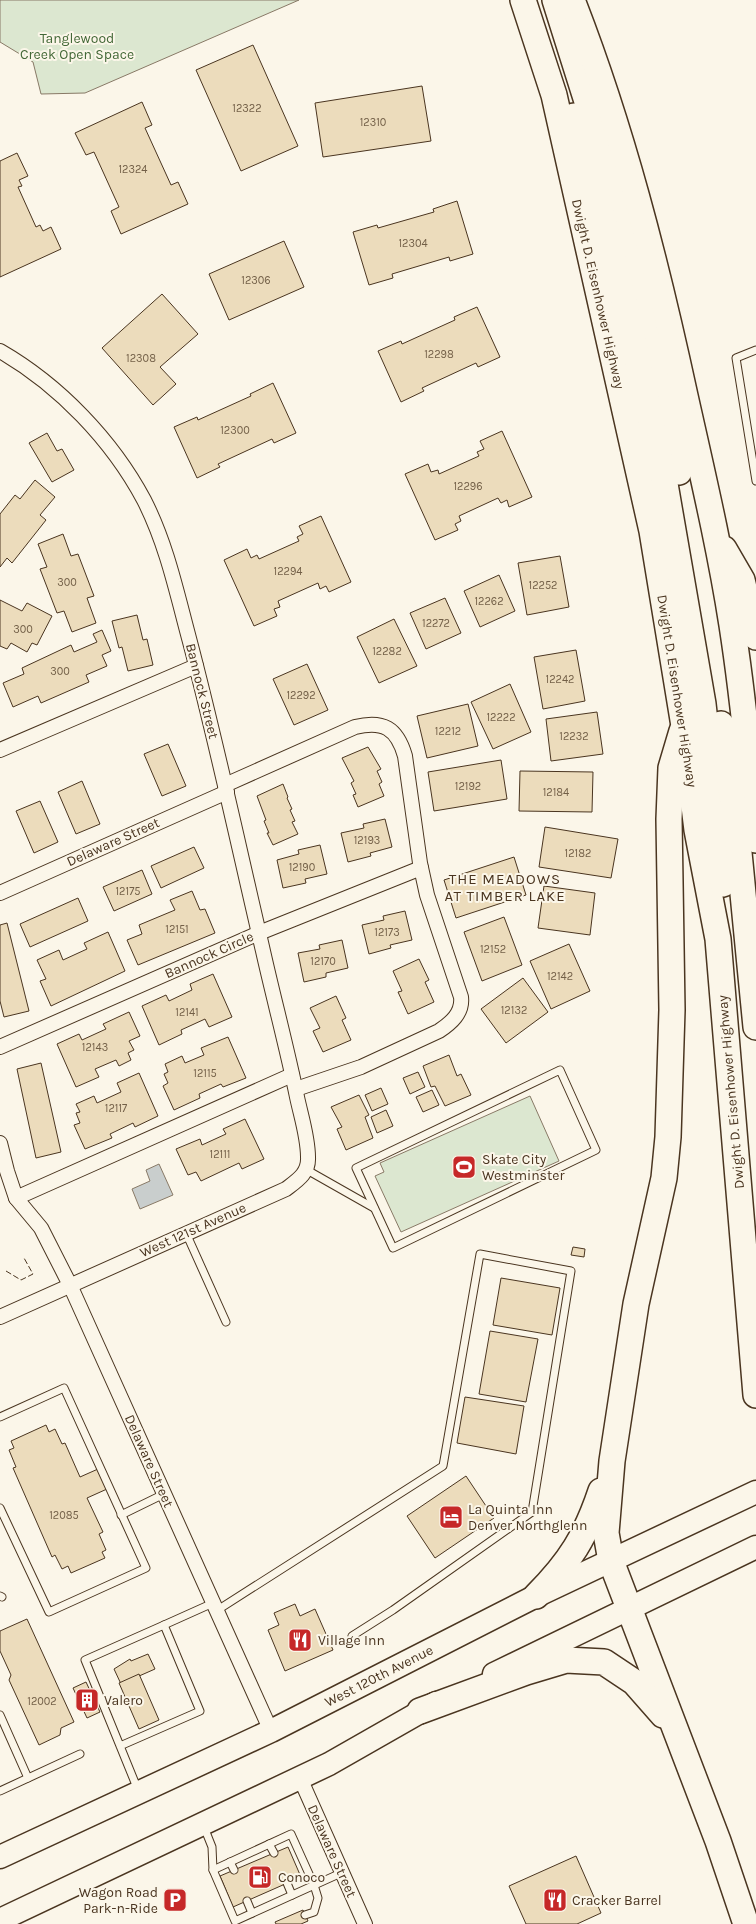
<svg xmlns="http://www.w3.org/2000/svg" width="756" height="1924" viewBox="0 0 756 1924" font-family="Karla,sans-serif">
	<rect width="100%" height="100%" fill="#fbf6e9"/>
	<!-- green -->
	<g fill="#dce7d0" stroke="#887966">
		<polygon points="0,0 299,0 85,93 41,94 33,62 0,42"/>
		<polygon points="530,1096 559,1161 401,1232 375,1176 384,1172 380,1163"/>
	</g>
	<!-- water -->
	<polygon fill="#c9cecd" stroke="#887966" points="159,1164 173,1195 140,1209 132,1189 150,1181 146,1170"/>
	<!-- building -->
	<g fill="#ecdcbc" stroke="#4a3520">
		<polygon points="253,45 298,146 241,171 196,70"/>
		<polygon points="422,86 431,141 323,157 315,103"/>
		<polygon points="142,102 152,125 145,128 171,185 178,182 188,204 121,234 111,211 119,207 94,152 86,155 75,133"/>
		<polygon points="17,153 28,176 19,180 22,186 18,187 36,227 40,225 43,231 51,227 61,249 0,277 0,161"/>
		<polygon points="457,201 473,254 450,261 449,257 392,274 393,278 369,285 353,232 377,225 378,228 434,212 433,209"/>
		<polygon points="284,241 304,287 229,320 209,274"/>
		<polygon points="162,294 198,334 160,367 176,384 153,405 102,348"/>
		<polygon points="477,307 500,357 478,367 476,363 422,388 424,391 401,402 378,351 401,341 402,344 455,320 454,317"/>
		<polygon points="273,383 296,433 274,443 272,439 218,464 220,467 197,478 174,427 197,417 198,420 251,396 250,394"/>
		<polygon points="502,431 532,497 509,507 507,500 501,503 498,498 459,516 461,521 455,524 458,530 435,540 405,474 428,464 431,472 438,470 439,474 479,456 477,452 484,449 480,441"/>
		<polygon points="47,433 57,451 62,449 74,470 52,482 29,443"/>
		<polygon points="35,480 55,497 40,515 46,520 12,563 7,558 0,567 0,514 15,495 20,499"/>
		<polygon points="321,516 351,582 329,592 326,586 320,589 318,583 278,601 280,607 274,609 277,616 254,626 224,560 247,549 251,558 257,555 259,559 299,541 297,537 303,534 299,526"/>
		<polygon points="63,534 71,556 78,554 94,596 87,598 96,623 72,632 64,611 57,613 40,569 47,567 38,544"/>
		<polygon points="560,556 569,607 527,615 518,563"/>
		<polygon points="499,575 515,611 480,627 464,591"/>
		<polygon points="445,598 461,633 426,649 410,613"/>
		<polygon points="0,600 22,611 27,603 52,616 37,645 32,643 27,652 11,643 7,649 0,646"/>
		<polygon points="137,615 143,640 147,639 153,665 128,671 122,647 119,648 112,621"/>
		<polygon points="394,619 417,666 379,683 357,637"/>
		<polygon points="102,630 111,651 102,655 107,666 86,675 89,682 41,703 38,696 13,707 3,683 24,674 22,668 71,645 74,652 97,642 93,634"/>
		<polygon points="576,650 585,701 543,709 534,657"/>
		<polygon points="307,664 328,710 294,725 273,679"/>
		<polygon points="510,684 531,732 493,749 471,702"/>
		<polygon points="468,704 478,746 427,758 417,716"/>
		<polygon points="597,712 603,754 551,761 546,719"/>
		<polygon points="168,744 186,786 162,796 144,754"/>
		<polygon points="368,747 381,769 377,771 382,782 379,784 384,796 358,807 353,795 356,794 351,783 354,781 342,758"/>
		<polygon points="501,760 507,799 434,811 428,772"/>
		<polygon points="520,771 593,772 592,812 519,811"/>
		<polygon points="82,781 100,824 76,834 58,792"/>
		<polygon points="283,784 288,797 287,798 292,809 290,810 295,821 292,822 298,834 273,845 267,833 269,833 264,821 266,820 257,796"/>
		<polygon points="40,801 58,842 34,853 16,811"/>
		<polygon points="385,819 392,847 370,853 371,856 348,862 341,833 364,828 363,824"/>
		<polygon points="545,827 618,839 611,878 539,867"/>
		<polygon points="320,845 327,874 305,879 306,883 283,888 277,860 299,854 298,850"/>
		<polygon points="194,847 204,868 161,888 151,866"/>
		<polygon points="514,857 526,895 456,918 444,880"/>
		<polygon points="142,870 152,894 114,911 103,887"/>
		<polygon points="544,886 595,893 590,935 538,928"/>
		<polygon points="192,891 200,910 205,909 215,933 138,965 127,940 142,934 139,925 175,910 170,900"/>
		<polygon points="78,898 88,921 30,947 20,924"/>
		<polygon points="405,911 412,940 390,945 391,948 369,954 362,925 384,920 383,916"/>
		<polygon points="504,917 522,965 482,981 464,932"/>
		<polygon points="7,923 29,1011 4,1017 0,1001 0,925"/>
		<polygon points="108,932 125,971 51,1006 40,981 46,979 37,960 59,950 63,960 87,949 84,943"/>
		<polygon points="342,940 348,968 326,973 326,977 304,982 298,953 320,949 319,945"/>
		<polygon points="569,944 590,991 551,1009 530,961"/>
		<polygon points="419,959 429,980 425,982 434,1002 408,1014 398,992 402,991 393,971"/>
		<polygon points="213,974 232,1017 209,1027 205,1019 181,1030 182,1034 159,1045 142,1006 166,995 169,1001 192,990 190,984"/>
		<polygon points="523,978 548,1012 506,1043 481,1009"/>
		<polygon points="336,996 346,1018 342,1020 351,1040 323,1052 313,1031 320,1028 310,1008"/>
		<polygon points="129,1012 140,1036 129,1041 134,1050 128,1053 131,1060 119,1066 116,1060 95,1069 99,1077 76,1087 57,1044 79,1034 82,1040 106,1029 103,1024"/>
		<polygon points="228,1037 246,1078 223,1087 221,1084 199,1094 200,1098 174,1110 163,1086 168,1083 164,1074 168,1072 165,1064 182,1056 185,1063 204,1055 201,1048"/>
		<polygon points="449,1055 457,1076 461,1074 471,1095 445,1106 435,1086 431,1087 423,1066"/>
		<polygon points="41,1063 61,1152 36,1158 17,1069"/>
		<polygon points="418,1072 425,1087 410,1094 403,1078"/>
		<polygon points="139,1073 158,1116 135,1127 133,1123 110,1134 112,1138 85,1149 74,1125 80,1123 76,1113 80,1112 76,1104 94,1096 97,1103 121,1092 117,1083"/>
		<polygon points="381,1088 388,1104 372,1111 365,1095"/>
		<polygon points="432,1090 439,1105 423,1112 416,1097"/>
		<polygon points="359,1095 369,1115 365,1117 373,1138 346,1150 337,1129 342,1127 331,1107"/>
		<polygon points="386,1110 393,1126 377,1133 371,1117"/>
		<polygon points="245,1119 264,1159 242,1169 239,1163 201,1181 196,1172 188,1175 176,1149 200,1139 202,1145 226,1134 223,1129"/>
		<polygon points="573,1247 585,1249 584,1257 571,1255"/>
		<polygon points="501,1278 560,1288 552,1335 493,1325"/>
		<polygon points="490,1331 538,1339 526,1402 479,1394"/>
		<polygon points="465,1397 524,1406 516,1454 457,1443"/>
		<polygon points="46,1425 49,1432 55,1429 62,1444 65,1443 80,1477 98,1469 107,1489 87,1498 103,1532 99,1534 106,1550 102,1552 105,1558 71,1573 68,1566 62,1569 55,1555 52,1557 13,1468 16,1467 9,1450 14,1448 11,1441"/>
		<polygon points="466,1476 494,1518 435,1558 407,1516"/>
		<polygon points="295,1604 300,1616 315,1609 333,1650 285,1671 268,1630 279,1625 274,1613"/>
		<polygon points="27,1619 74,1722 61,1728 60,1735 39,1745 9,1680 11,1675 0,1651 0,1631"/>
		<polygon points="148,1654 155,1669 121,1684 114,1669 130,1659 131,1661"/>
		<polygon points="139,1674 159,1720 139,1729 119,1683"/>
		<polygon points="86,1682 100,1712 87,1718 73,1688"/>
		<polygon points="288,1847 301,1877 233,1907 220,1876"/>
		<polygon points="576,1856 601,1913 577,1924 526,1924 509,1886"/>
		<polygon points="303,1910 308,1921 301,1924 276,1924 275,1922"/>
	</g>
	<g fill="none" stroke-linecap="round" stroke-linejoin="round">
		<!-- lane casing -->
		<g stroke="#4a3520" stroke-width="9">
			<g id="lane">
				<polyline points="756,350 736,358 756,481"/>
				<polygon points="560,1070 596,1150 393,1248 356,1168"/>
				<polyline points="307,1170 374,1208"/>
				<polyline points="186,1233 226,1322"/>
				<polyline points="0,1417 64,1388 146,1568 49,1612 0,1508"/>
				<polyline points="121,1515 164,1494"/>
				<polyline points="0,1596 2,1597"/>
				<polyline points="216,1611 443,1466 480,1254 571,1271 532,1512 393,1610 352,1636"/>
				<polyline points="164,1625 213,1603"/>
				<polyline points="0,1715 28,1778"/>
				<polyline points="120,1746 200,1711 164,1625 85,1660 138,1790"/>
				<polyline points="0,1791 80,1754"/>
				<polyline points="204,1827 212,1847 213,1870 235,1921 341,1873"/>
				<polyline points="269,1844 274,1853"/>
				<polyline points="230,1862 234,1870"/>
				<polyline points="213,1870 291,1834 314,1885 318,1898 314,1912 305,1915"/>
				<polyline points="287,1883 292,1895"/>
				<polyline points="247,1901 252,1913"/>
			</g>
		</g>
		<!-- street casing -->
		<g stroke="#4a3520" stroke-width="16">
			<g id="street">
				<path d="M0,351c59,34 112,89 144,149 23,45 33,94 46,142 27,103 49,206 73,309 11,49 24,97 34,146 4,19 11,40 11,60 1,16 -10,23 -22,32l-286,128"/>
				<polyline points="0,750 196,666"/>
				<path d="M225,785l130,-58c28,-7 42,1 50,29l15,107 7,32 34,102c2,16 -10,26 -22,34l-78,36 -65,22"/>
				<polyline points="0,893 227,792"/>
				<polyline points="0,1047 259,933 421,868"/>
				<polyline points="0,1143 7,1171 16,1198 292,1075"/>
				<polyline points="16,1198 41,1228 70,1285 271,1731"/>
				<polyline points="300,1778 365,1924"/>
			</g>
		</g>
		<!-- primary casing -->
		<g stroke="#4a3520" stroke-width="25">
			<g id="primary">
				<polyline points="494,1674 756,1547"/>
				<polyline points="0,1857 271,1731 536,1596 756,1492"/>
				<polyline points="0,1920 329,1764 436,1703"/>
			</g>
		</g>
		<!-- highway casing -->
		<g stroke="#4a3520" stroke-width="28">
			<g id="highway">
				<polyline points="523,0 554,95 652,531 684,726 697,830 718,939 756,1395"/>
				<polyline points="555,0 608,168 660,370 679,472"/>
				<path d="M572,0c50,128 84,262 113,396 17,76 35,152 47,229 11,71 18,143 24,215"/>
				<polyline points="574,116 595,188 626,310 665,484 703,704 723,884"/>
				<polyline points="724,549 742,580 756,637"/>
				<polyline points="721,724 736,822 756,1027"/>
				<polyline points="682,731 671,768 669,819 672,1010 668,1137 664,1178 636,1304 612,1461 606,1533 611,1561 718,1841 746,1924"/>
				<path d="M536,1596c34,-34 50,-60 65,-105"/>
				<polyline points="420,1711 526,1672 566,1660 604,1662 634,1682 663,1715"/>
			</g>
		</g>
		<!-- lane -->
		<use href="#lane" stroke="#fbf6e9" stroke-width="7"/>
		<!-- street -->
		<use href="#street" stroke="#fbf6e9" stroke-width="14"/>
		<!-- primary -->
		<use href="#primary" stroke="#fbf6e9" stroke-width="22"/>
		<!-- highway -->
		<use href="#highway" stroke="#fbf6e9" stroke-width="25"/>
		<!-- fence -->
		<polyline stroke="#4a3520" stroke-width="1" stroke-dasharray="6 2.5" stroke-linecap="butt" points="6,1271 21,1280 33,1274 24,1258"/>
	</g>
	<!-- icons -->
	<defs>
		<g id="stadium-square" transform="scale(1.25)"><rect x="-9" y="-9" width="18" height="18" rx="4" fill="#c62828" stroke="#fbf6e9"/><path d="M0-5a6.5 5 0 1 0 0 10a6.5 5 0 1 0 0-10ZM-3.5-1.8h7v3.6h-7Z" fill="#fff"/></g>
		<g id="hotel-square" transform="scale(1.25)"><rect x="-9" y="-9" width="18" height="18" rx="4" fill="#c62828" stroke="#fbf6e9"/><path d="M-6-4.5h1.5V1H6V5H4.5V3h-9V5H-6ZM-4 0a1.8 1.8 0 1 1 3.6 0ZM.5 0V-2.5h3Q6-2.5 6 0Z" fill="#fff"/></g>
		<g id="restaurant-square" transform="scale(1.25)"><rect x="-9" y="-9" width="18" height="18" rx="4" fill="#c62828" stroke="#fbf6e9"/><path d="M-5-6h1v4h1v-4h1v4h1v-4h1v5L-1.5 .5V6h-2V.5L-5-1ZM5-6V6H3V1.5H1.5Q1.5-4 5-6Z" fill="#fff"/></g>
		<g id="building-square" transform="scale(1.25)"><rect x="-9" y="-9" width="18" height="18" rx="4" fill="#c62828" stroke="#fbf6e9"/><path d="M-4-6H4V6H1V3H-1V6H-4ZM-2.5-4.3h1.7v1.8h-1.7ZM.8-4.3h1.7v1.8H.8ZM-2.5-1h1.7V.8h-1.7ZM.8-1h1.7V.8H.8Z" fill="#fff"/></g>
		<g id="fuel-square" transform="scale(1.25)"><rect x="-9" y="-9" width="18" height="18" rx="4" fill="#c62828" stroke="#fbf6e9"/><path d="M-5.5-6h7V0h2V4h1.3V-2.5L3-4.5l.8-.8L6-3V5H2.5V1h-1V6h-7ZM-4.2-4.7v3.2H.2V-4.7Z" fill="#fff"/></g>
		<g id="parking-square" transform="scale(1.25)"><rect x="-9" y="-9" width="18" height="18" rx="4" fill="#c62828" stroke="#fbf6e9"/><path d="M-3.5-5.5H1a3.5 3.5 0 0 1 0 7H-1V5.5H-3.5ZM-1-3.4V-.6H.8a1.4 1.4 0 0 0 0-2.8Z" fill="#fff"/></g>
	</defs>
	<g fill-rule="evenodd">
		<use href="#stadium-square" x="464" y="1167"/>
		<use href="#hotel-square" x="451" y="1517"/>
		<use href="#restaurant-square" x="300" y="1640"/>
		<use href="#building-square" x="87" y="1700"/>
		<use href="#fuel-square" x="260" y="1877"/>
		<use href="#parking-square" x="175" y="1900"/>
		<use href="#restaurant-square" x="555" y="1900"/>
	</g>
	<g text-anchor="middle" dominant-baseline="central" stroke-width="4" stroke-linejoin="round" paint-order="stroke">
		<!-- number labels -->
		<g font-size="11" fill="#725f47">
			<text x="247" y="108">12322</text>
			<text x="373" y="122">12310</text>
			<text x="133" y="169">12324</text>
			<text x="413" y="243">12304</text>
			<text x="256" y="280">12306</text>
			<text x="439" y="354">12298</text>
			<text x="141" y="358">12308</text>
			<text x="235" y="430">12300</text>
			<text x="468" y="486">12296</text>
			<text x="288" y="571">12294</text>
			<text x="67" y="582">300</text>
			<text x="543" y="585">12252</text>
			<text x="489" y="601">12262</text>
			<text x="436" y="623">12272</text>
			<text x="23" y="629">300</text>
			<text x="387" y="651">12282</text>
			<text x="60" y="671">300</text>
			<text x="560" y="679">12242</text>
			<text x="301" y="695">12292</text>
			<text x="501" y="717">12222</text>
			<text x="448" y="731">12212</text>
			<text x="574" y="736">12232</text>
			<text x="468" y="786">12192</text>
			<text x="556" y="792">12184</text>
			<text x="367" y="840">12193</text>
			<text x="578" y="853">12182</text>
			<text x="302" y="867">12190</text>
			<text x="128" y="891">12175</text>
			<text x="177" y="929">12151</text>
			<text x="387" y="932">12173</text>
			<text x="493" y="949">12152</text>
			<text x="323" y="961">12170</text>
			<text x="560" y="976">12142</text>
			<text x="514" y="1010">12132</text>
			<text x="187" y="1012">12141</text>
			<text x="95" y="1047">12143</text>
			<text x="205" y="1073">12115</text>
			<text x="116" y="1108">12117</text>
			<text x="220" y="1154">12111</text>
			<text x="64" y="1515">12085</text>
			<text x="42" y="1701">12002</text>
		</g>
		<!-- park labels -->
		<g font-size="14" fill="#436837" stroke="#fbf6e9">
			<text x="77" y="38">Tanglewood<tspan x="77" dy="16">Creek Open Space</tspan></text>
		</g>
		<!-- street labels -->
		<g font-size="14" fill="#4a3520" stroke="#fbf6e9">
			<text transform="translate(598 294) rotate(77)">Dwight D. Eisenhower Highway</text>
			<text transform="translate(202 691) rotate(76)">Bannock Street</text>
			<text transform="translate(677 691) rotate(81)">Dwight D. Eisenhower Highway</text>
			<text transform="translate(113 842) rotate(-24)">Delaware Street</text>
			<text transform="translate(209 955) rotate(-24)">Bannock Circle</text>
			<text transform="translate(731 1092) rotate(-95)">Dwight D. Eisenhower Highway</text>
			<text transform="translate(193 1230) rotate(-24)">West 121st Avenue</text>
			<text transform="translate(149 1461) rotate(66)">Delaware Street</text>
			<text transform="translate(379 1676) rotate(-27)">West 120th Avenue</text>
			<text transform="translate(332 1851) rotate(66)">Delaware Street</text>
		</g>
		<!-- poi labels -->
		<g font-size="14" fill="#4a3520" stroke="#fbf6e9" text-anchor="start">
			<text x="482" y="1159">Skate City<tspan x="482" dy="16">Westminster</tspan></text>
			<text x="468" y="1509">La Quinta Inn<tspan x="468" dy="16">Denver Northglenn</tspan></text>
			<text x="318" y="1640">Village Inn</text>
			<text x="104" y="1700">Valero</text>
			<text x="278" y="1877">Conoco</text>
			<text x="158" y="1892" text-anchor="end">Wagon Road<tspan x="158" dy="16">Park-n-Ride</tspan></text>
			<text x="572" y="1900">Cracker Barrel</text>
		</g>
		<!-- neighbourhood labels -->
		<g font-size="15" letter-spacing="1" fill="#4a3520" stroke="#fbf6e9">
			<text x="505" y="879">THE MEADOWS<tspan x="505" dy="17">AT TIMBER LAKE</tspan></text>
		</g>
	</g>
</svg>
